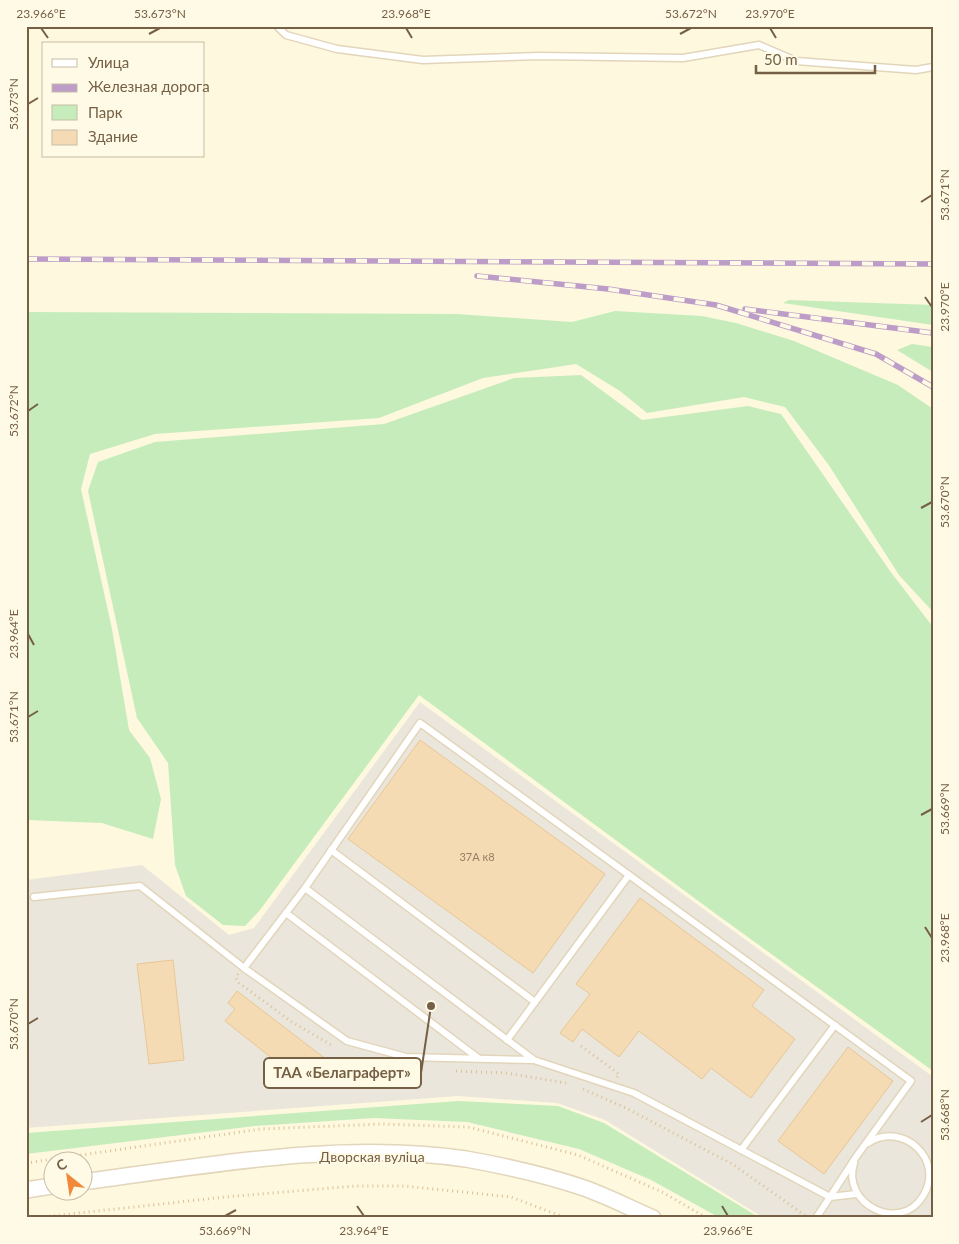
<svg xmlns="http://www.w3.org/2000/svg" width="959" height="1244" viewBox="0 0 959 1244" font-family="Lato,sans-serif">
	<rect width="100%" height="100%" fill="#fef8de"/>
	<!-- industrial -->
	<polygon fill="#ebe6db" points="420,702 932,1076 933,1218 764,1218 605,1120 557,1103 458,1096 26,1128 26,880 142,865 229,935 254,928"/>
	<!-- green -->
	<g fill="#c6ecbc">
		<polygon points="789,300 933,305 933,325 783,303"/>
		<polygon points="615,311 702,316 736,323 794,341 898,385 933,409 933,612 899,575 828,464 785,407 744,397 647,413 620,391 576,364 483,378 379,418 155,434 90,454 81,489 112,629 129,730 150,758 161,799 153,839 102,823 26,820 26,312 457,314 572,322"/>
		<polygon points="912,344 933,347 933,372 897,350"/>
		<polygon points="581,375 642,420 748,406 781,414 890,571 933,627 933,1071 716,914 419,695 260,910 245,926 223,925 186,896 175,865 168,763 137,718 88,491 98,462 155,442 384,424 514,378"/>
		<polygon points="458,1101 558,1106 604,1123 760,1218 720,1218 651,1180 579,1149 467,1122 374,1118 255,1126 26,1154 26,1133"/>
	</g>
	<!-- building -->
	<g fill="#f5dbb4" stroke="#e9c693">
		<polygon points="420,740 605,874 533,973 348,839"/>
		<polygon points="640,898 764,990 752,1006 795,1039 751,1098 711,1068 702,1079 639,1031 619,1057 582,1029 573,1042 560,1033 590,994 576,984"/>
		<polygon points="173,960 184,1060 149,1064 137,964"/>
		<polygon points="237,991 327,1060 307,1086 225,1021 235,1009 228,1003"/>
		<polygon points="848,1047 893,1081 824,1174 778,1141"/>
	</g>
	<g fill="none" stroke-linecap="round" stroke-linejoin="round">
		<!-- service casing -->
		<g stroke="#e2d5ba" stroke-width="9">
			<g id="service">
				<polyline points="277,26 286,35 337,49 423,60 539,56 683,58 759,45 796,61 916,70 933,67"/>
				<polyline points="331,850 535,1002"/>
				<polyline points="305,888 420,723 629,875"/>
				<polyline points="34,897 140,886 244,968"/>
				<polyline points="286,913 478,1058"/>
				<polyline points="507,1040 629,875 911,1081 856,1157 830,1197"/>
				<polyline points="534,1060 305,888 244,968 347,1041 406,1057 534,1060 634,1093 830,1197 816,1218"/>
				<polyline points="741,1150 835,1025"/>
				<path d="M854,1163c-13,41 46,71 69,33 23,-36 -21,-76 -55,-53"/>
				<polyline points="830,1197 856,1194"/>
			</g>
		</g>
		<!-- tertiary casing -->
		<g stroke="#e2d5ba" stroke-width="18">
			<g id="tertiary">
				<path d="M82,1182c123,-16 261,-42 384,-23 39,7 80,16 118,29 23,8 46,20 69,30"/>
				<polyline points="26,1190 52,1186"/>
			</g>
		</g>
		<!-- path -->
		<g stroke="#dabf97" stroke-width="3" stroke-dasharray="1 4" stroke-linecap="butt">
			<polyline points="238,974 236,978 239,983 292,1022 333,1046"/>
			<polyline points="581,1046 619,1074 617,1077"/>
			<polyline points="456,1071 506,1073 566,1083"/>
			<polyline points="583,1089 626,1108 734,1165 807,1217"/>
			<polyline points="26,1163 261,1129 382,1124 468,1127 578,1155 662,1192 707,1218"/>
			<polyline points="34,1218 225,1197 355,1186 404,1186 511,1197 566,1218"/>
		</g>
		<!-- service -->
		<use href="#service" stroke="#fff" stroke-width="6"/>
		<!-- tertiary -->
		<use href="#tertiary" stroke="#fff" stroke-width="15"/>
		<!-- rail casing -->
		<g stroke="#bc9dc7" stroke-width="5.5">
			<g id="rail">
				<polyline points="26,259 933,264"/>
				<polyline points="477,276 608,289 716,305 876,354 933,387"/>
				<polyline points="745,309 933,333"/>
			</g>
		</g>
		<!-- rail -->
		<use href="#rail" stroke="#fffae6" stroke-width="4" stroke-dasharray="11" stroke-linecap="butt"/>
	</g>
	<!-- ticks -->
	<path fill="none" stroke="#756045" stroke-width="2" d="M41,28l7,10M406,28l6,10M770,28l6,10M149,34l11,-6M680,34l11,-6M28,104l10,-6M921,202l11,-7M925,297l7,10M28,411l10,-7M921,508l11,-6M28,634l6,11M28,717l10,-6M921,815l11,-6M925,927l7,11M28,1024l10,-6M921,1122l11,-7M357,1206l7,10M722,1206l6,10M225,1216l11,-6"/>
	<g text-anchor="middle" dominant-baseline="central" stroke-width="4" stroke-linejoin="round" paint-order="stroke">
		<!-- number labels -->
		<g font-size="11" fill="#957f61">
			<text x="477" y="856">37А к8</text>
		</g>
		<!-- street labels -->
		<g font-size="14" fill="#756045" stroke="#fffae6">
			<text x="372" y="1156">Дворская вуліца</text>
		</g>
	</g>
	<!-- callouts -->
	<path fill="none" stroke="#756045" stroke-width="2" d="M431 1006L421 1073"/>
	<circle fill="#756045" stroke="#fffae6" stroke-width="2" cx="431" cy="1006" r="5"/>
	<rect fill="#fffae6" stroke="#756045" stroke-width="2" x="264" y="1058" width="157" height="30" rx="5"/>
	<g font-size="15" text-anchor="middle" font-weight="bold" fill="#756045">
		<text x="342" y="1078">ТАА «Белаграферт»</text>
	</g>
	<!-- border -->
	<rect width="959" height="1244" fill="none" stroke="#fffae6" stroke-width="55"/>
	<!-- legend -->
	<rect x="42" y="42" width="162" height="115" fill="#fffae6" stroke="#c8bca6"/>
	<rect x="52" y="59" width="25" height="8" fill="#ffffff" stroke="#c8bca6"/>
	<text x="88" y="68" font-size="15" fill="#756045">Улица</text>
	<rect x="52" y="84" width="25" height="8" fill="#bc9dc7" stroke="#c8bca6"/>
	<text x="88" y="92" font-size="15" fill="#756045">Железная дорога</text>
	<rect x="52" y="105" width="25" height="15" fill="#c6ecbc" stroke="#c8bca6"/>
	<text x="88" y="118" font-size="15" fill="#756045">Парк</text>
	<rect x="52" y="130" width="25" height="15" fill="#f5dbb4" stroke="#c8bca6"/>
	<text x="88" y="142" font-size="15" fill="#756045">Здание</text>
	<!-- north arrow -->
	<g transform="translate(68 1176) rotate(330)"><circle r="24" fill="#fffae6" stroke="#c8bca6"/>
	<path d="M0-4L9 19L0 12L-9 19Z" fill="#f28839"/>
	<text y="-8" font-size="14" font-weight="bold" text-anchor="middle" fill="#756045">С</text>
	</g>
	<!-- scale -->
	<path d="M756 65v8h119v-8" fill="none" stroke="#756045" stroke-width="2.5"/>
	<text x="764" y="65" font-size="15" fill="#756045" stroke="#fffae6" stroke-width="4" paint-order="stroke">50 m</text>
	<rect x="28" y="28" width="904" height="1188" fill="none" stroke="#756045" stroke-width="2"/>
	<g font-size="12" text-anchor="middle" fill="#756045">
		<text x="41" y="18">23.966°E</text>
		<text x="160" y="18">53.673°N</text>
		<text x="406" y="18">23.968°E</text>
		<text x="691" y="18">53.672°N</text>
		<text x="770" y="18">23.970°E</text>
		<text transform="translate(14 104) rotate(-90)" y="4">53.673°N</text>
		<text transform="translate(945 195) rotate(-90)" y="4">53.671°N</text>
		<text transform="translate(945 307) rotate(-90)" y="4">23.970°E</text>
		<text transform="translate(14 411) rotate(-90)" y="4">53.672°N</text>
		<text transform="translate(945 502) rotate(-90)" y="4">53.670°N</text>
		<text transform="translate(14 634) rotate(-90)" y="4">23.964°E</text>
		<text transform="translate(14 717) rotate(-90)" y="4">53.671°N</text>
		<text transform="translate(945 809) rotate(-90)" y="4">53.669°N</text>
		<text transform="translate(945 938) rotate(-90)" y="4">23.968°E</text>
		<text transform="translate(14 1024) rotate(-90)" y="4">53.670°N</text>
		<text transform="translate(945 1115) rotate(-90)" y="4">53.668°N</text>
		<text x="225" y="1235">53.669°N</text>
		<text x="364" y="1235">23.964°E</text>
		<text x="728" y="1235">23.966°E</text>
	</g>
</svg>
